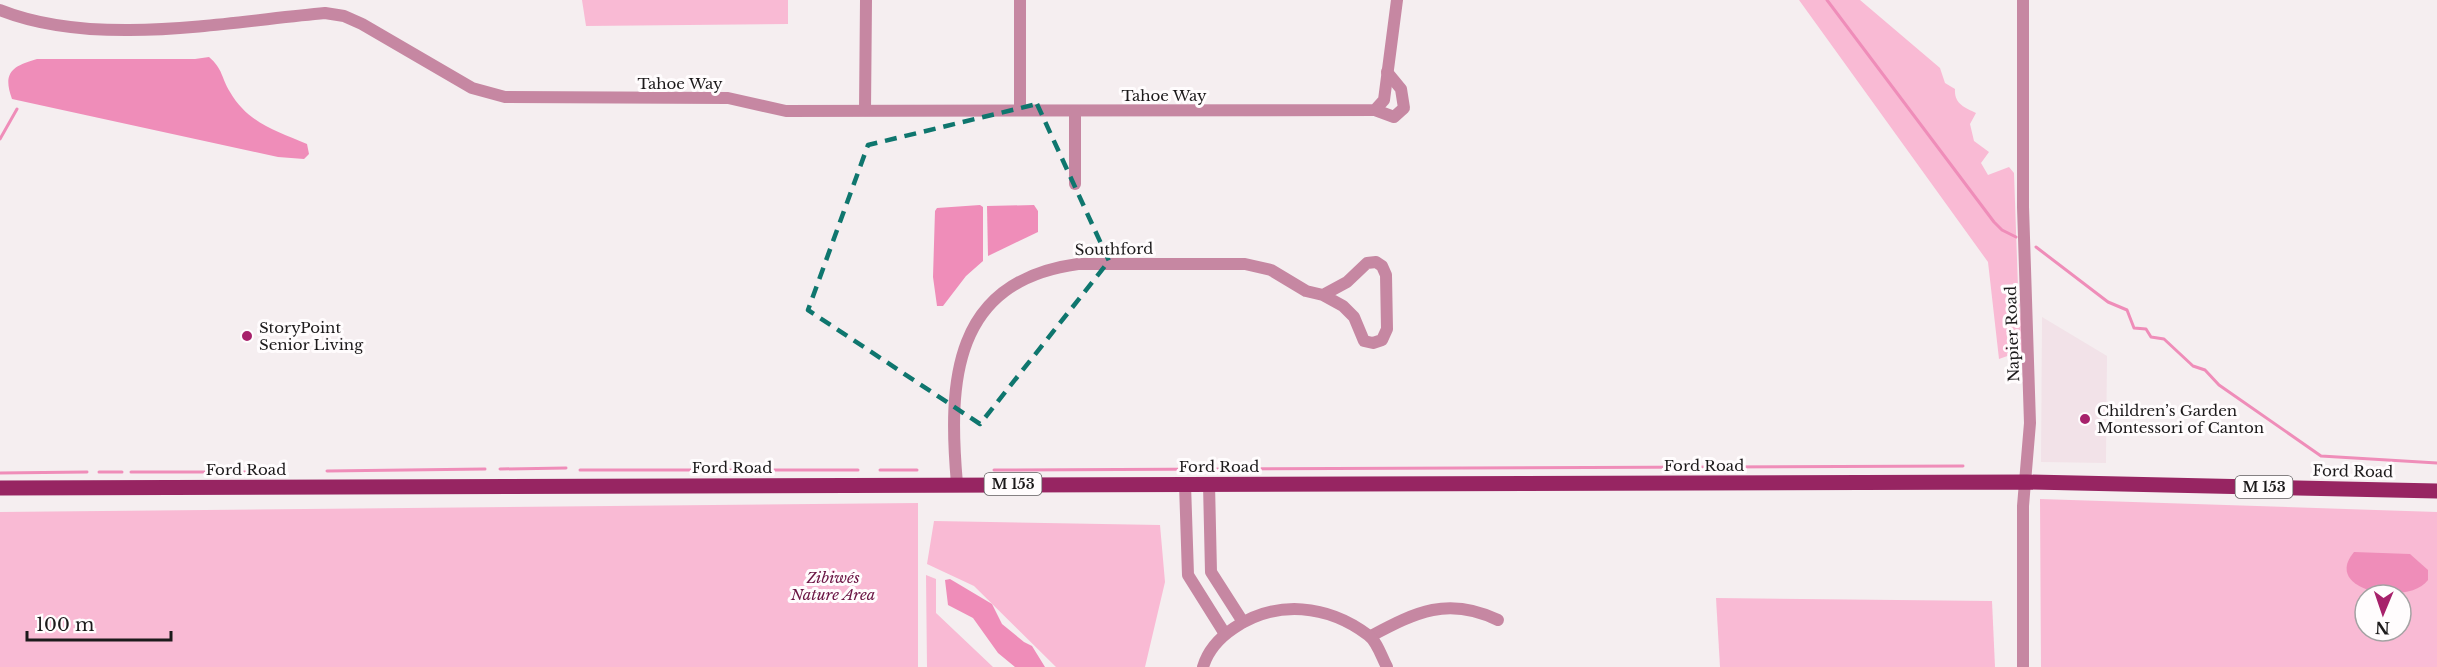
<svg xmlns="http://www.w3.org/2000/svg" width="2437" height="667" viewBox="0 0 2437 667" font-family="'Libre Baskerville',serif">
	<rect width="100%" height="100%" fill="#f5eef0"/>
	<!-- built -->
	<polygon fill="#f2e2e8" points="2042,317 2107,356 2106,463 2041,462"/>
	<!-- green -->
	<g fill="#f9bad4" fill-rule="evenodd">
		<polygon points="582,0 788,0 788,24 586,26"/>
		<path d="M1799,0h61l80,68 5,15 10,6c-1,15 10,19 21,24l-6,11 4,17 15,11 -8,11 7,12 21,-8 5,6 4,115 6,62 -25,9 -11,-97z"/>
		<path d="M2040,499l397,13v155h-396zM2365,595h36v36h-36z"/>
		<polygon points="918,503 918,667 0,667 0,512"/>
		<polygon points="934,521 1160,525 1165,582 1145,667 1056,667 974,586 927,564"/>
		<polygon points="926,575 936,579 936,613 993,667 927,667"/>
		<polygon points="1716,598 1992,601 1995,667 1720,667"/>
	</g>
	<!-- water -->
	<g fill="#ef8db9">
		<path d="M209,57c14,12 12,20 21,35 18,31 46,39 77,52l2,10 -5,5 -26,-2 -266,-58c-10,-27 1,-33 25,-40h158z"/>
		<polygon points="980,205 983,207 983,261 966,276 943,306 937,306 933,277 935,211 937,208"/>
		<polygon points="1034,205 1038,211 1038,232 988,256 987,206"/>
		<path d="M2354,552l56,2 18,16v10c-20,27 -107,11 -74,-28z"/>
		<polygon points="950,579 992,604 1002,624 1024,642 1032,646 1045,667 1015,667 998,653 973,618 948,605 945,580"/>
	</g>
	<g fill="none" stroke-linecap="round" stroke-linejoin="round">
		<!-- stream -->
		<g stroke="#ef8db9" stroke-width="3">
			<polyline points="1827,0 1994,222 2002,230 2016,237"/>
			<polyline points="0,139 17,109"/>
			<polyline points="2036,247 2108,302 2127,310 2134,328 2146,329 2151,337 2164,339 2193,366 2205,370 2219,385 2321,456 2437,463"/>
			<polyline points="500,469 566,468"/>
			<polyline points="580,470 858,470"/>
			<polyline points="880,470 917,470"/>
			<polyline points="994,470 1963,466"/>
			<polyline points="327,471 485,469"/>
			<polyline points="99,472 122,472"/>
			<polyline points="131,472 252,472"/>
			<polyline points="0,473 87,472"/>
		</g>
		<!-- minor -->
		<g stroke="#c687a2" stroke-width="12">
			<polyline points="2023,0 2023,207 2030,423 2023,506 2023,667"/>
			<path d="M0,10c95,38 225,12 325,3l19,3 18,8 110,64 33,9 223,1 58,13 589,-1 9,-10 13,-100"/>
			<polyline points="865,110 866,0"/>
			<polyline points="1020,110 1020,0"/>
			<polyline points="1375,110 1394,117 1404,108 1401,89 1387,72"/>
			<polyline points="1075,111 1075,184"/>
			<path d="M957,484c-9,-102 -5,-203 121,-220h167l26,6 35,21 17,4 20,11 11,11 10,24 9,2 9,-3 5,-11 -1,-54 -4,-9 -6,-4 -9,1 -20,19 -24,13"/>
			<polyline points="1185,484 1188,575 1225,634"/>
			<polyline points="1209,484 1211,572 1243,622"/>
			<path d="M1371,636c45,-24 77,-40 127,-16"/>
			<path d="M1203,667c5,-17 16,-29 31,-39 43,-29 94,-23 134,7 9,6 14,23 19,32"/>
		</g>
		<!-- major -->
		<polyline stroke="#972562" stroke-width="15" points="0,488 2027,482 2437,491"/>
	</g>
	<!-- marked area -->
	<path fill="none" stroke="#0f766e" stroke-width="4.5" stroke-dasharray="12 8" stroke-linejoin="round" d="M1037,104l72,157 -129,163 -172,-114 60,-165z"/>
	<!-- markers -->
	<g fill="#a7216b" stroke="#fffcfd" stroke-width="2">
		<circle cx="247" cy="336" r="6"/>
		<circle cx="2085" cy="419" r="6"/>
	</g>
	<g text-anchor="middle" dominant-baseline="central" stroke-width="6" stroke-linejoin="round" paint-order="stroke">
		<!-- shield labels -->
		<g fill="#fffcfd" stroke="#605e5f" stroke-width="1.5">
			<rect x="984.5" y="473" width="57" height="22" rx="4.5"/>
			<rect x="2235.5" y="476" width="57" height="22" rx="4.5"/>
		</g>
		<g font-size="14" font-weight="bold" fill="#1c1a1b">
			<text x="1013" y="484">M 153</text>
			<text x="2264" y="487">M 153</text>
		</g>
		<!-- street labels -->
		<g font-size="15" fill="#1c1a1b" stroke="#fffcfd">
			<text x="680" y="83">Tahoe Way</text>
			<text x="1164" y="95">Tahoe Way</text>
			<text transform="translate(1114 249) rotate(-1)">Southford</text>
			<text transform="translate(2012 334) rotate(-92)">Napier Road</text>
			<text x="1704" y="465">Ford Road</text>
			<text x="1219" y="466">Ford Road</text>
			<text x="732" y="467">Ford Road</text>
			<text x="246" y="469">Ford Road</text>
			<text transform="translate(2353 471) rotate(1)">Ford Road</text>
		</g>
		<!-- poi labels -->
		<g font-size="15" fill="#1c1a1b" stroke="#fffcfd" text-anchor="start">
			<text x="259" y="327">StoryPoint<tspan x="259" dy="17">Senior Living</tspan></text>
			<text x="2097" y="410">Children’s Garden<tspan x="2097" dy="17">Montessori of Canton</tspan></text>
		</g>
		<!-- park labels -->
		<g font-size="15" font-style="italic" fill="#6a1443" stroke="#fffcfd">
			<text x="833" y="577">Zibiwés<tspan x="833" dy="17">Nature Area</tspan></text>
		</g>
	</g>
	<!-- north arrow -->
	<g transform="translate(2383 613) rotate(182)"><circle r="28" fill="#fffcfd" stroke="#a4a2a3" stroke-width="1.5"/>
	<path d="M0-4.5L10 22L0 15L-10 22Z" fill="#a7216b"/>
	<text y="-9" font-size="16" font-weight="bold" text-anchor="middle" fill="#1c1a1b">N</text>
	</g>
	<!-- scale -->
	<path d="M27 631v9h144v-9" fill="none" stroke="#1c1a1b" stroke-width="3"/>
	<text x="36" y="631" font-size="18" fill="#1c1a1b" stroke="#fffcfd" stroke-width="4.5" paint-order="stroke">100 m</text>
</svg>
